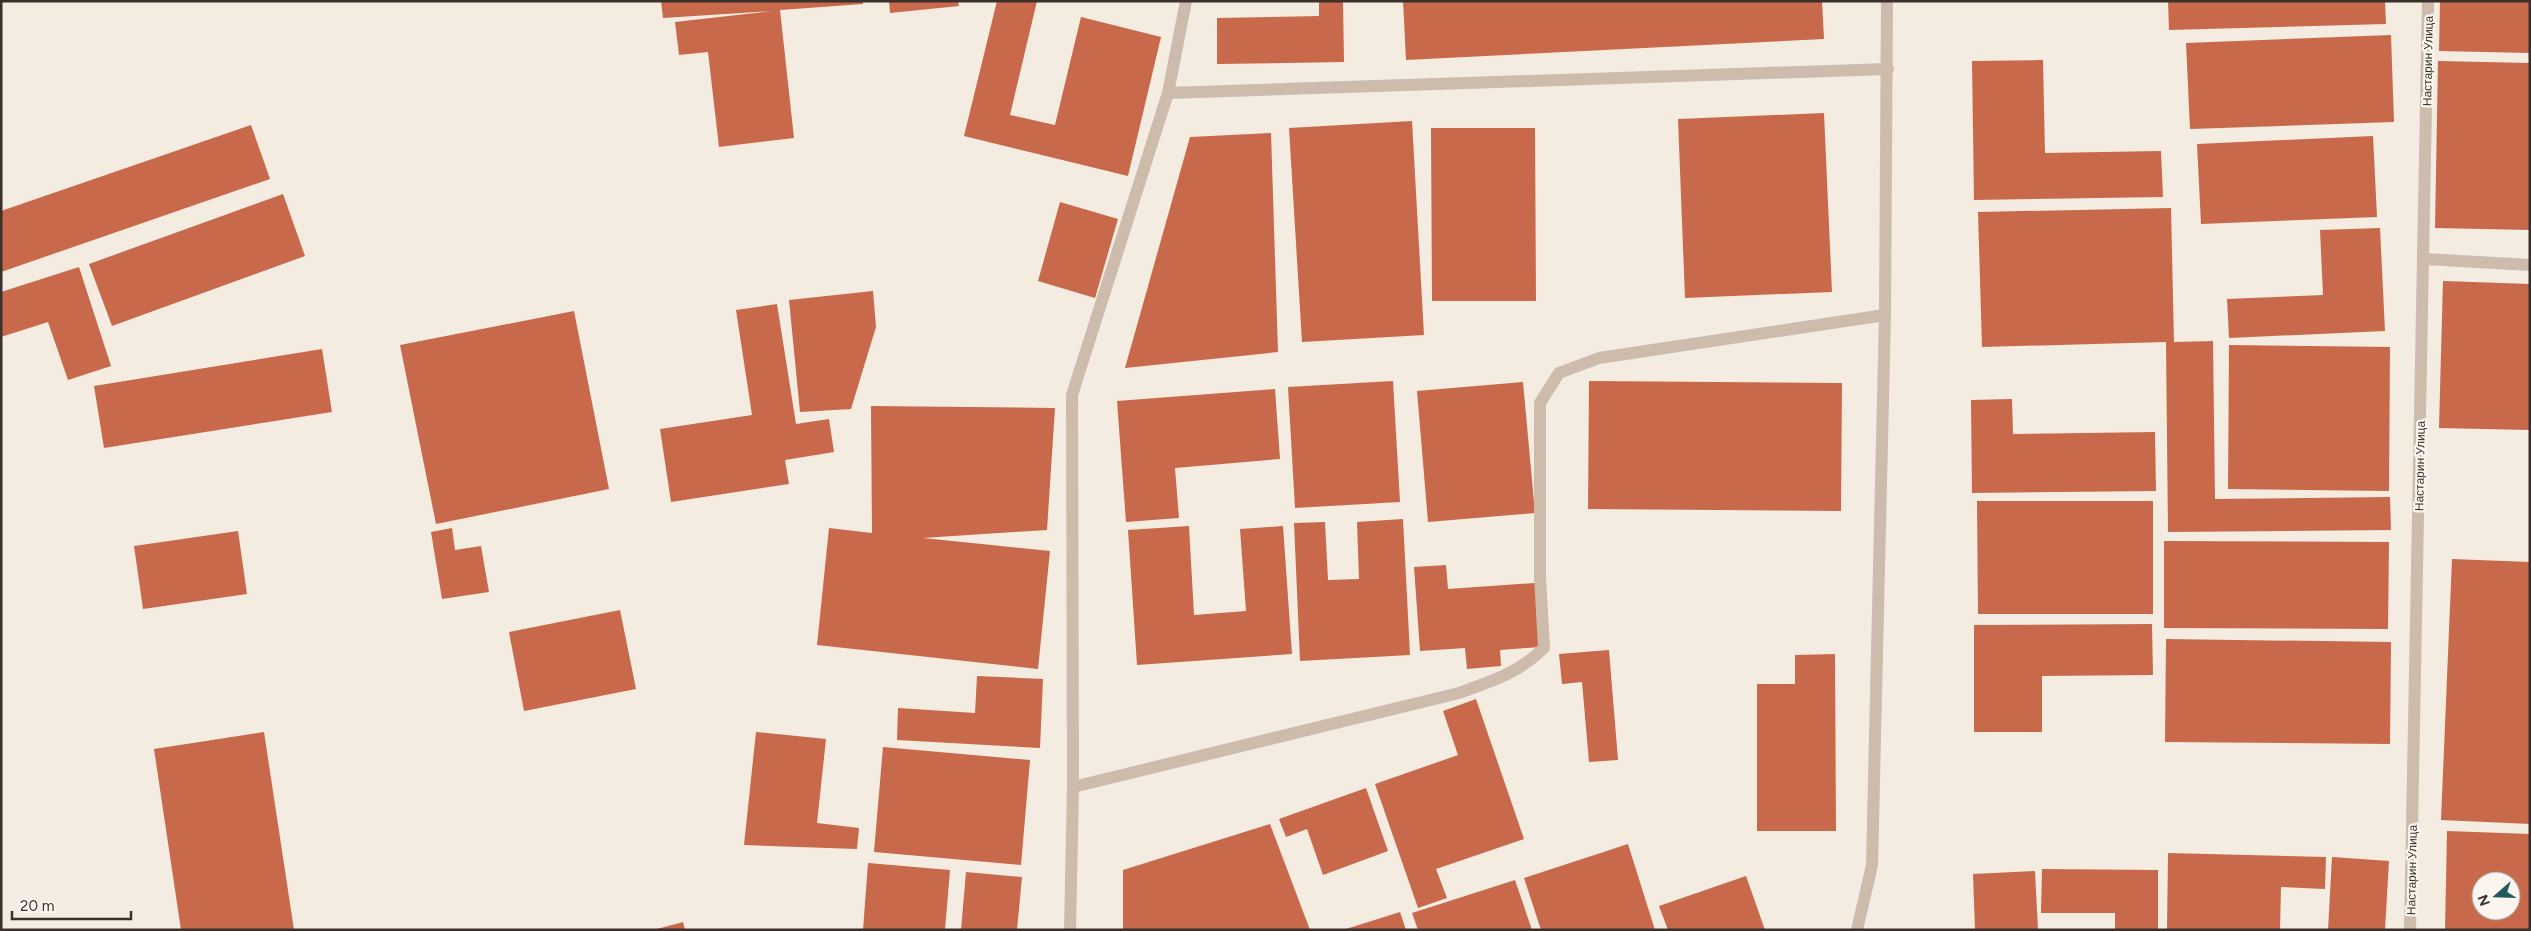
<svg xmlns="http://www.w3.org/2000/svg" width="2531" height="931" viewBox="0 0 2531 931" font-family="Figtree,sans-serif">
	<rect width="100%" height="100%" fill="#f4ebe1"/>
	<!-- building -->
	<g fill="#c8694b" fill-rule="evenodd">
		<polygon points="661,1 863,1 863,4 780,10 794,138 719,147 708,52 679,55 675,22 773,11 663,18"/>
		<polygon points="889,1 958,1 959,6 890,13"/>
		<polygon points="997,1 1037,1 1010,115 1055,125 1081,17 1161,37 1128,176 964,136"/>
		<polygon points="1319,1 1343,1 1344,62 1217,64 1217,18 1319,16"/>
		<polygon points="1403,1 1822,1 1824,39 1406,60"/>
		<polygon points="2168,1 2385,1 2386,24 2169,30"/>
		<polygon points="2440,1 2530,1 2530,53 2439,51"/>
		<polygon points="2391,35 2394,122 2190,129 2186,43"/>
		<polygon points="2043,60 2045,153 2161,151 2163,197 1974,200 1972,61"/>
		<polygon points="2438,61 2530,63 2530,230 2435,228"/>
		<polygon points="1824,113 1832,292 1685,298 1678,119"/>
		<polygon points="1412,121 1424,335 1302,342 1289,128"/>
		<polygon points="251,125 270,179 1,272 1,211"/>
		<polygon points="1431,128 1535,128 1536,301 1432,301"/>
		<polygon points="1271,133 1278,352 1125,368 1190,137"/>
		<polygon points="2373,136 2377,217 2201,224 2197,144"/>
		<polygon points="283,194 305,256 112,326 89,264"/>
		<polygon points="1060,202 1118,219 1095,298 1038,281"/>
		<polygon points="2171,208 2174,342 2213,341 2215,499 2390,497 2391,530 2168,532 2166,342 1982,347 1978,212"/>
		<polygon points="2380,228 2385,331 2229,338 2227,299 2323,295 2320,230"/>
		<polygon points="79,267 111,366 68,380 48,322 1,337 1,292"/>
		<polygon points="2443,281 2530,284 2530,430 2439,428"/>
		<polygon points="873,291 876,327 851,409 800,412 789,300"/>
		<polygon points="777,304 796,424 829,419 834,452 785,460 789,484 671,502 660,429 752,415 736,310"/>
		<polygon points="574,311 609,489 436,524 400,345"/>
		<polygon points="2229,345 2390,347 2389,491 2228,489"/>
		<polygon points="322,349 332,412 104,448 94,386"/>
		<polygon points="1393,381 1400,502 1295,508 1288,387"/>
		<polygon points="1589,381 1842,383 1841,511 1588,509"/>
		<polygon points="1523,382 1535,513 1428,522 1417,391"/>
		<polygon points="1275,389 1280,459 1175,468 1179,518 1126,522 1117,401"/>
		<polygon points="2012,399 2013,434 2155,432 2156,491 1972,493 1971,400"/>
		<polygon points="871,406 1055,408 1047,530 923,538 1050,551 1038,669 817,645 829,528 872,533"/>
		<polygon points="1977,501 2153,501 2153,614 1978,614"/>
		<polygon points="1403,519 1410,655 1300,661 1294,523 1325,522 1328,580 1359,579 1357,522"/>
		<polygon points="1189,526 1194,615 1246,611 1240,529 1283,526 1292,654 1137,665 1128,530"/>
		<polygon points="452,528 455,550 481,546 489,592 442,599 431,532"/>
		<polygon points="238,531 247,594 143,609 134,546"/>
		<polygon points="2164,541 2389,542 2388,629 2164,628"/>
		<polygon points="2452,559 2530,562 2530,824 2441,820"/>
		<polygon points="1446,565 1448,589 1535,583 1540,647 1500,650 1501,666 1467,669 1465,648 1420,651 1414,567"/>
		<polygon points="620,610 636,689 524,711 509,632"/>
		<polygon points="2152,624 2153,675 2042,676 2042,732 1974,732 1974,625"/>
		<polygon points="2166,639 2391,642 2390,744 2165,742"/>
		<polygon points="1609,650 1618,760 1589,762 1582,682 1562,684 1559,654"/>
		<polygon points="1835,654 1836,831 1757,831 1757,684 1795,684 1795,655"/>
		<polygon points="977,676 1043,679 1040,748 897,740 898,708 975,713"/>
		<polygon points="1476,699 1524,839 1436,869 1447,898 1418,908 1375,784 1458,755 1443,711"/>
		<polygon points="264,732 294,930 181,930 154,749"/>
		<polygon points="756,732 826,739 817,823 859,828 857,849 744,845"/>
		<polygon points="883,747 1030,760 1021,865 874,852"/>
		<polygon points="1366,788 1388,851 1323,875 1307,829 1286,837 1279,819"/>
		<polygon points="1270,824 1310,930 1123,930 1123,870"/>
		<path d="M2447,831l83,3v96h-85zM2481,881h30v30h-30z"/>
		<polygon points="1628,844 1655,930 1541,930 1524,878"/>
		<polygon points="2168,853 2326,857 2325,889 2281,887 2280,930 2167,930"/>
		<polygon points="2332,857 2389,861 2385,930 2328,930"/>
		<polygon points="868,863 950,870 945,930 863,930"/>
		<polygon points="2042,869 2158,870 2158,930 2115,930 2115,913 2041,913"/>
		<polygon points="2035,871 2038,930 1975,930 1973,874"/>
		<polygon points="966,872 1022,877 1017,930 961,930"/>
		<polygon points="1746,876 1765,930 1668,930 1659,906"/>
		<polygon points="1515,880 1532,930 1418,930 1412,913"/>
		<polygon points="1400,912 1406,930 1346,930 1346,929"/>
		<polygon points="683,922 685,930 657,930 657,929"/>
	</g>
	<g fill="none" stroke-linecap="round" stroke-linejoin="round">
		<!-- minor -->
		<g stroke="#cdbbac" stroke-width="12">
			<polyline points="1168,93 1888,69"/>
			<polyline points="2425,259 2530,265"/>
			<path d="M1073,787l386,-94c35,-13 58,-19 85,-45l-4,-71v-174l19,-30 40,-15 286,-43"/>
			<polyline points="1070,930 1073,787 1072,395 1168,93 1186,1"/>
			<polyline points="1857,930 1872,865 1885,315 1887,1"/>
			<polyline points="2410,930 2428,1"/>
		</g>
	</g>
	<g text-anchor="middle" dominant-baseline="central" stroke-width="4.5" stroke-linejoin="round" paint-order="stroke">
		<!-- street labels -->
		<g font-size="12" fill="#3b302b" stroke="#fbf5ee">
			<text transform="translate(2428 61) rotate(-89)">Настарин Улица</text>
			<text transform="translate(2420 466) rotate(-89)">Настарин Улица</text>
			<text transform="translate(2412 870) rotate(-89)">Настарин Улица</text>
		</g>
	</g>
	<!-- border -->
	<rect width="2531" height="931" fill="none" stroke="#3b302b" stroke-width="5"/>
	<!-- north arrow -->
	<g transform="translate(2496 896) rotate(250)"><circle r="24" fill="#fbf5ee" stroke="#aea6a0"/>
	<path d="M0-4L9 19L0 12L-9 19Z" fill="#1f5a5e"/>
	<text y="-8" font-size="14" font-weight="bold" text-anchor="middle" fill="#3b302b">N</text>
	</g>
	<!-- scale -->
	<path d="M12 911v8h119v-8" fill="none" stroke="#3b302b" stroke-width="2.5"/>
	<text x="20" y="911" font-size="15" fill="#3b302b" stroke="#fbf5ee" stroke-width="4" paint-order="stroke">20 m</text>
</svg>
